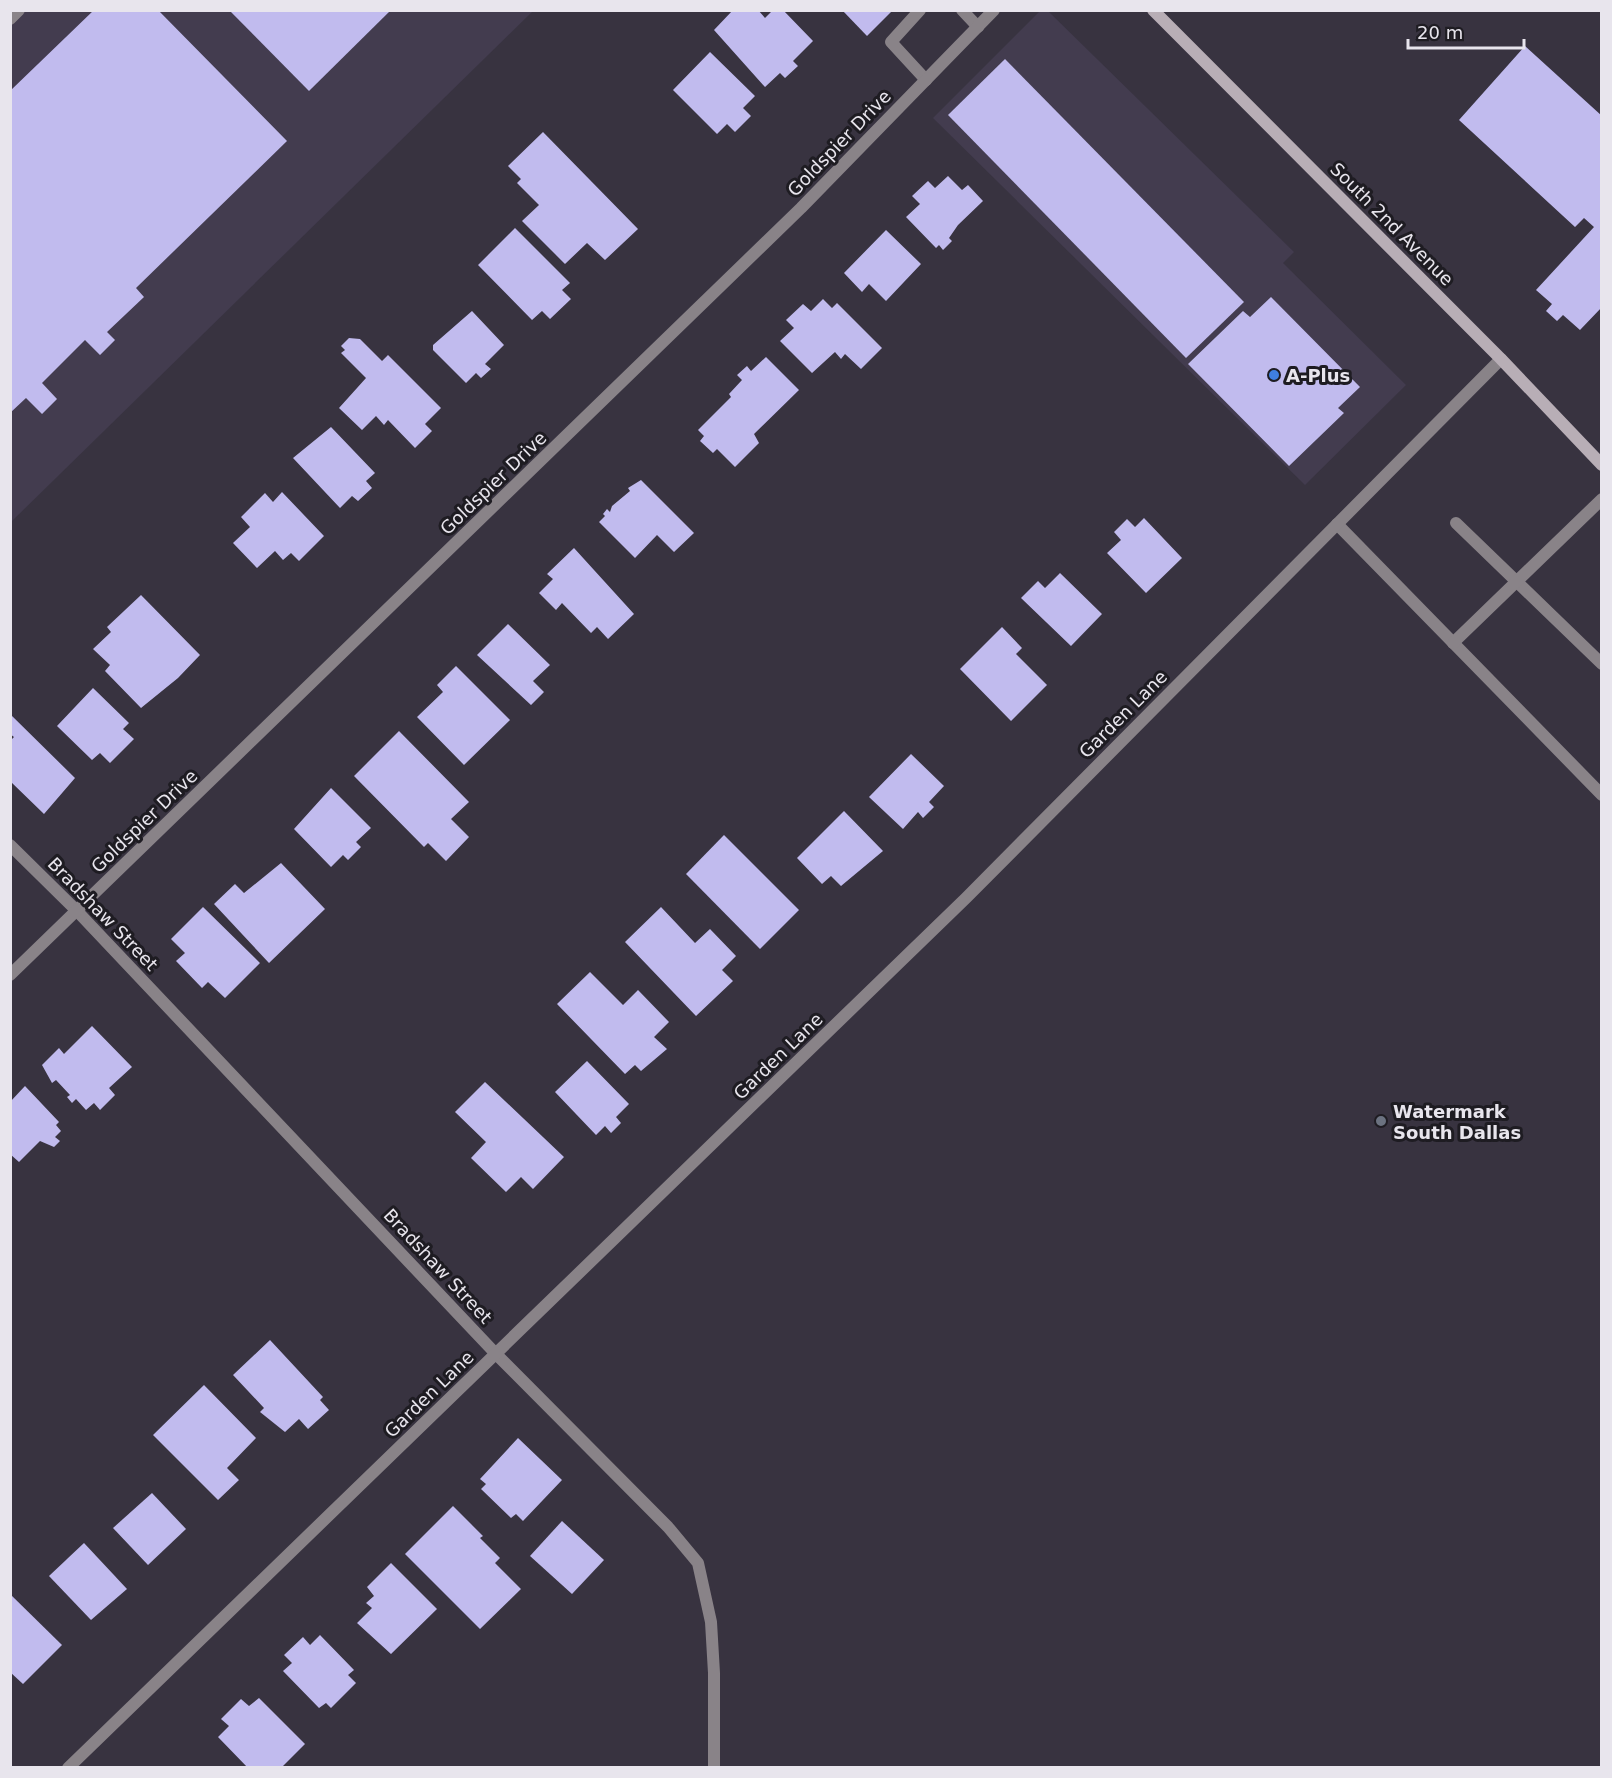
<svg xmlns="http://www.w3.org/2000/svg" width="1612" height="1778" viewBox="0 0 1612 1778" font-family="'DejaVu Sans',sans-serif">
	<rect width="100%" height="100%" fill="#383340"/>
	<!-- built -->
	<g fill="#433c4f">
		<polygon points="11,11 533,11 11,522"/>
		<polygon points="1040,11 1048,11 1294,252 1283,263 1406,385 1305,485 933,118"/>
	</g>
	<!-- building -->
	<g fill="#c1bbee">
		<polygon points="94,10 158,10 287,141 136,288 144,297 107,332 115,340 100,355 85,340 42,383 57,399 42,414 26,398 10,413 10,91"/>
		<polygon points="229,10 391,10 309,91"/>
		<polygon points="733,10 758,10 765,18 773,10 783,10 813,41 793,61 798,66 785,78 780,73 765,87 714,30"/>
		<polygon points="842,10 893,10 867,36"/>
		<polygon points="1525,46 1602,116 1602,307 1580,330 1563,315 1557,321 1546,311 1552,304 1536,290 1594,227 1584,218 1575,227 1459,120"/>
		<polygon points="710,52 755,96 743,108 751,116 735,132 727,124 717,134 673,90"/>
		<polygon points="1005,59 1244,302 1186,358 948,115"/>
		<polygon points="543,132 638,229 605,260 587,243 565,264 522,221 539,205 517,183 521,179 508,166"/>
		<polygon points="948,176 962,190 968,185 983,201 958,225 949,238 952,241 943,250 939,245 936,248 906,217 920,204 912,196 928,181 935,188"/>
		<polygon points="515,228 570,283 562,290 571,299 550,319 542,311 532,320 478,265"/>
		<polygon points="886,230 921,264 886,301 869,284 862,292 844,273"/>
		<polygon points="1271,297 1360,387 1338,408 1344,413 1289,466 1188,364 1243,311 1250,317"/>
		<polygon points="823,299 832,308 837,303 882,348 861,369 845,354 841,359 835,352 812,373 780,341 794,328 786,320 803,304 811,311"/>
		<polygon points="472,311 504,345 485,364 491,369 481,378 476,373 466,383 433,350 433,345"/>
		<polygon points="349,338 360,339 382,361 388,355 441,408 425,424 432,431 415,448 388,420 384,425 376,416 362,430 339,408 366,378 341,353 345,350 341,346"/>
		<polygon points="766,357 799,390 754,434 759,443 735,467 717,449 713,453 700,441 704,436 698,430 731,397 729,394 742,380 737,375 747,366 751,371"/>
		<polygon points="331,427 375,473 366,481 372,488 358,501 352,496 340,508 293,458"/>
		<polygon points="641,480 694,533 674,552 657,535 635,558 599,522 605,516 603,514 607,509 610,512 612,506 630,491 628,488"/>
		<polygon points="282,492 324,536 299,561 291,553 283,560 275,551 257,568 233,543 250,527 241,517 265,493 273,502"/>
		<polygon points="1144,518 1182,558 1146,593 1107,553 1121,540 1114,532 1127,519 1135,527"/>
		<polygon points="574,548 634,614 608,639 597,627 591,633 562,603 556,610 539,593 553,579 547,574"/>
		<polygon points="1060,573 1102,614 1071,646 1021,598 1038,581 1045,588"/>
		<polygon points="141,595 200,655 178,678 141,708 105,671 110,665 93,649 111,632 107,627"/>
		<polygon points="508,624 550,665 533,681 544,692 531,705 477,655"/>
		<polygon points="1002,627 1022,648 1016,654 1047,685 1011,721 960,669"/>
		<polygon points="456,666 510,720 464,765 417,717 443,692 437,685"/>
		<polygon points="93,688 129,723 123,729 134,739 110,763 100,753 92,760 57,726"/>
		<polygon points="10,714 75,778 44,814 10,781 10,741 14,737 10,734"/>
		<polygon points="399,731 469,802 451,819 469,837 446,861 428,843 424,847 354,776"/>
		<polygon points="911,754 944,786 929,802 934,807 923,818 918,812 903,829 869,797"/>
		<polygon points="331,788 371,828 356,842 361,847 348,860 343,855 331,867 294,829"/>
		<polygon points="844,811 883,851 841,886 831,876 822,884 797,858"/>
		<polygon points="724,835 799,910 760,949 686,874"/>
		<polygon points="281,863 325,909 269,963 214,904 235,884 244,893"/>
		<polygon points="203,907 260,963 225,998 208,982 202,988 176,961 185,953 171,939"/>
		<polygon points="661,907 695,943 710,929 736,956 722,970 733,981 696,1016 625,942"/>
		<polygon points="590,972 623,1005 638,990 669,1022 654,1037 667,1049 641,1071 635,1065 625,1074 557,1004"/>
		<polygon points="92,1026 132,1067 109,1088 115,1095 100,1110 94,1103 86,1110 76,1099 72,1103 67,1097 70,1095 56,1080 52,1083 42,1065 59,1048 64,1054"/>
		<polygon points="587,1061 629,1104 616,1117 621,1123 611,1133 605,1126 596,1135 555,1092"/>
		<polygon points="485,1082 564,1157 533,1189 521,1177 506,1192 471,1158 486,1142 455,1112"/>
		<polygon points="25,1086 59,1122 56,1125 61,1131 55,1137 60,1141 54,1147 40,1141 19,1162 10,1154 10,1102"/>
		<polygon points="270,1340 323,1397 320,1400 329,1410 308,1429 299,1419 285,1432 260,1412 264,1408 233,1375"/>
		<polygon points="204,1385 256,1438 227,1468 239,1480 218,1500 153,1435"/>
		<polygon points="518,1438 562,1480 523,1521 516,1514 511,1518 481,1489 486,1484 480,1479"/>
		<polygon points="152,1493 186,1529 148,1565 113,1528"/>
		<polygon points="453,1506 483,1536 480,1538 500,1558 495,1563 521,1589 480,1629 405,1554"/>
		<polygon points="562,1521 604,1560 572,1594 530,1556"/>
		<polygon points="84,1543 127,1589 91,1620 49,1576"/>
		<polygon points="391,1563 437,1609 391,1654 357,1623 372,1608 366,1603 374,1596 367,1587"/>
		<polygon points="10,1594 62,1645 23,1684 10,1672"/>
		<polygon points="320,1635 354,1670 348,1675 356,1683 331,1708 326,1703 319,1708 283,1671 292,1663 284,1655 303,1637 310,1645"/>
		<polygon points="259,1698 305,1744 281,1768 248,1768 218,1737 229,1726 221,1719 241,1699 249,1706"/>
	</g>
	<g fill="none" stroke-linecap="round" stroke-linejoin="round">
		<!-- lane -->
		<g stroke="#898388" stroke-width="12">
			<polyline points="920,10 891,42 926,80"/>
			<polyline points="962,10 978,27"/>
			<polyline points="10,19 19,10"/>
			<polyline points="1456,523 1602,664"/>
			<polyline points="1337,524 1602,795"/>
			<polyline points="1453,643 1602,499"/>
		</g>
		<!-- street -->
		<g stroke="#898388" stroke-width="12">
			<polyline points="10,845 77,911 496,1354 668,1527 698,1563 711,1622 714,1673 714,1768"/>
			<polyline points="10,975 801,208 994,10"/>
			<polyline points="68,1768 966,898 1501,359"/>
		</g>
		<!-- secondary -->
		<polyline stroke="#b8aeb6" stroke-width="12" points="1153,10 1501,359 1602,465"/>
	</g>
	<!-- markers -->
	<circle fill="#3f7fe0" stroke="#1e1c22" stroke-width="2" cx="1274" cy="375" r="6"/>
	<circle fill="#6b7280" stroke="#1e1c22" stroke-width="2" cx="1381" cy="1121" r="6"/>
	<g text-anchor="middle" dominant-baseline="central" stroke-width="6" stroke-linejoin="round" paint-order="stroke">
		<!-- street labels -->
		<g font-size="18" fill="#e8e5ed" stroke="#1e1c22">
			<text transform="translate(839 143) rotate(-46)">Goldspier Drive</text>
			<text transform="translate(1392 224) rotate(45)">South 2nd Avenue</text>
			<text transform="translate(493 483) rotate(-44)">Goldspier Drive</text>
			<text transform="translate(1123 714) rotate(-45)">Garden Lane</text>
			<text transform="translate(144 821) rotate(-44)">Goldspier Drive</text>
			<text transform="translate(103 914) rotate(46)">Bradshaw Street</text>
			<text transform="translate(778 1056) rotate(-44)">Garden Lane</text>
			<text transform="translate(438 1266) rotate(47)">Bradshaw Street</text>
			<text transform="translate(429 1394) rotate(-44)">Garden Lane</text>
		</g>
		<!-- poi labels -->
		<g font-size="18" font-weight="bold" fill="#e8e5ed" stroke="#1e1c22" text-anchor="start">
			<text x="1286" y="375">A-Plus</text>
			<text x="1393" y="1111">Watermark<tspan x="1393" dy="21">South Dallas</tspan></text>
		</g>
	</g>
	<!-- border -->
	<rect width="1612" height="1778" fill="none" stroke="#e8e5ed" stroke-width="24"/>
	<!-- scale -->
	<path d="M1408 39v9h116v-9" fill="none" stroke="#e8e5ed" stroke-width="3"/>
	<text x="1417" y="39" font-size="18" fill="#e8e5ed" stroke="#1e1c22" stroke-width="4.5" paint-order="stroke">20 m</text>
</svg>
